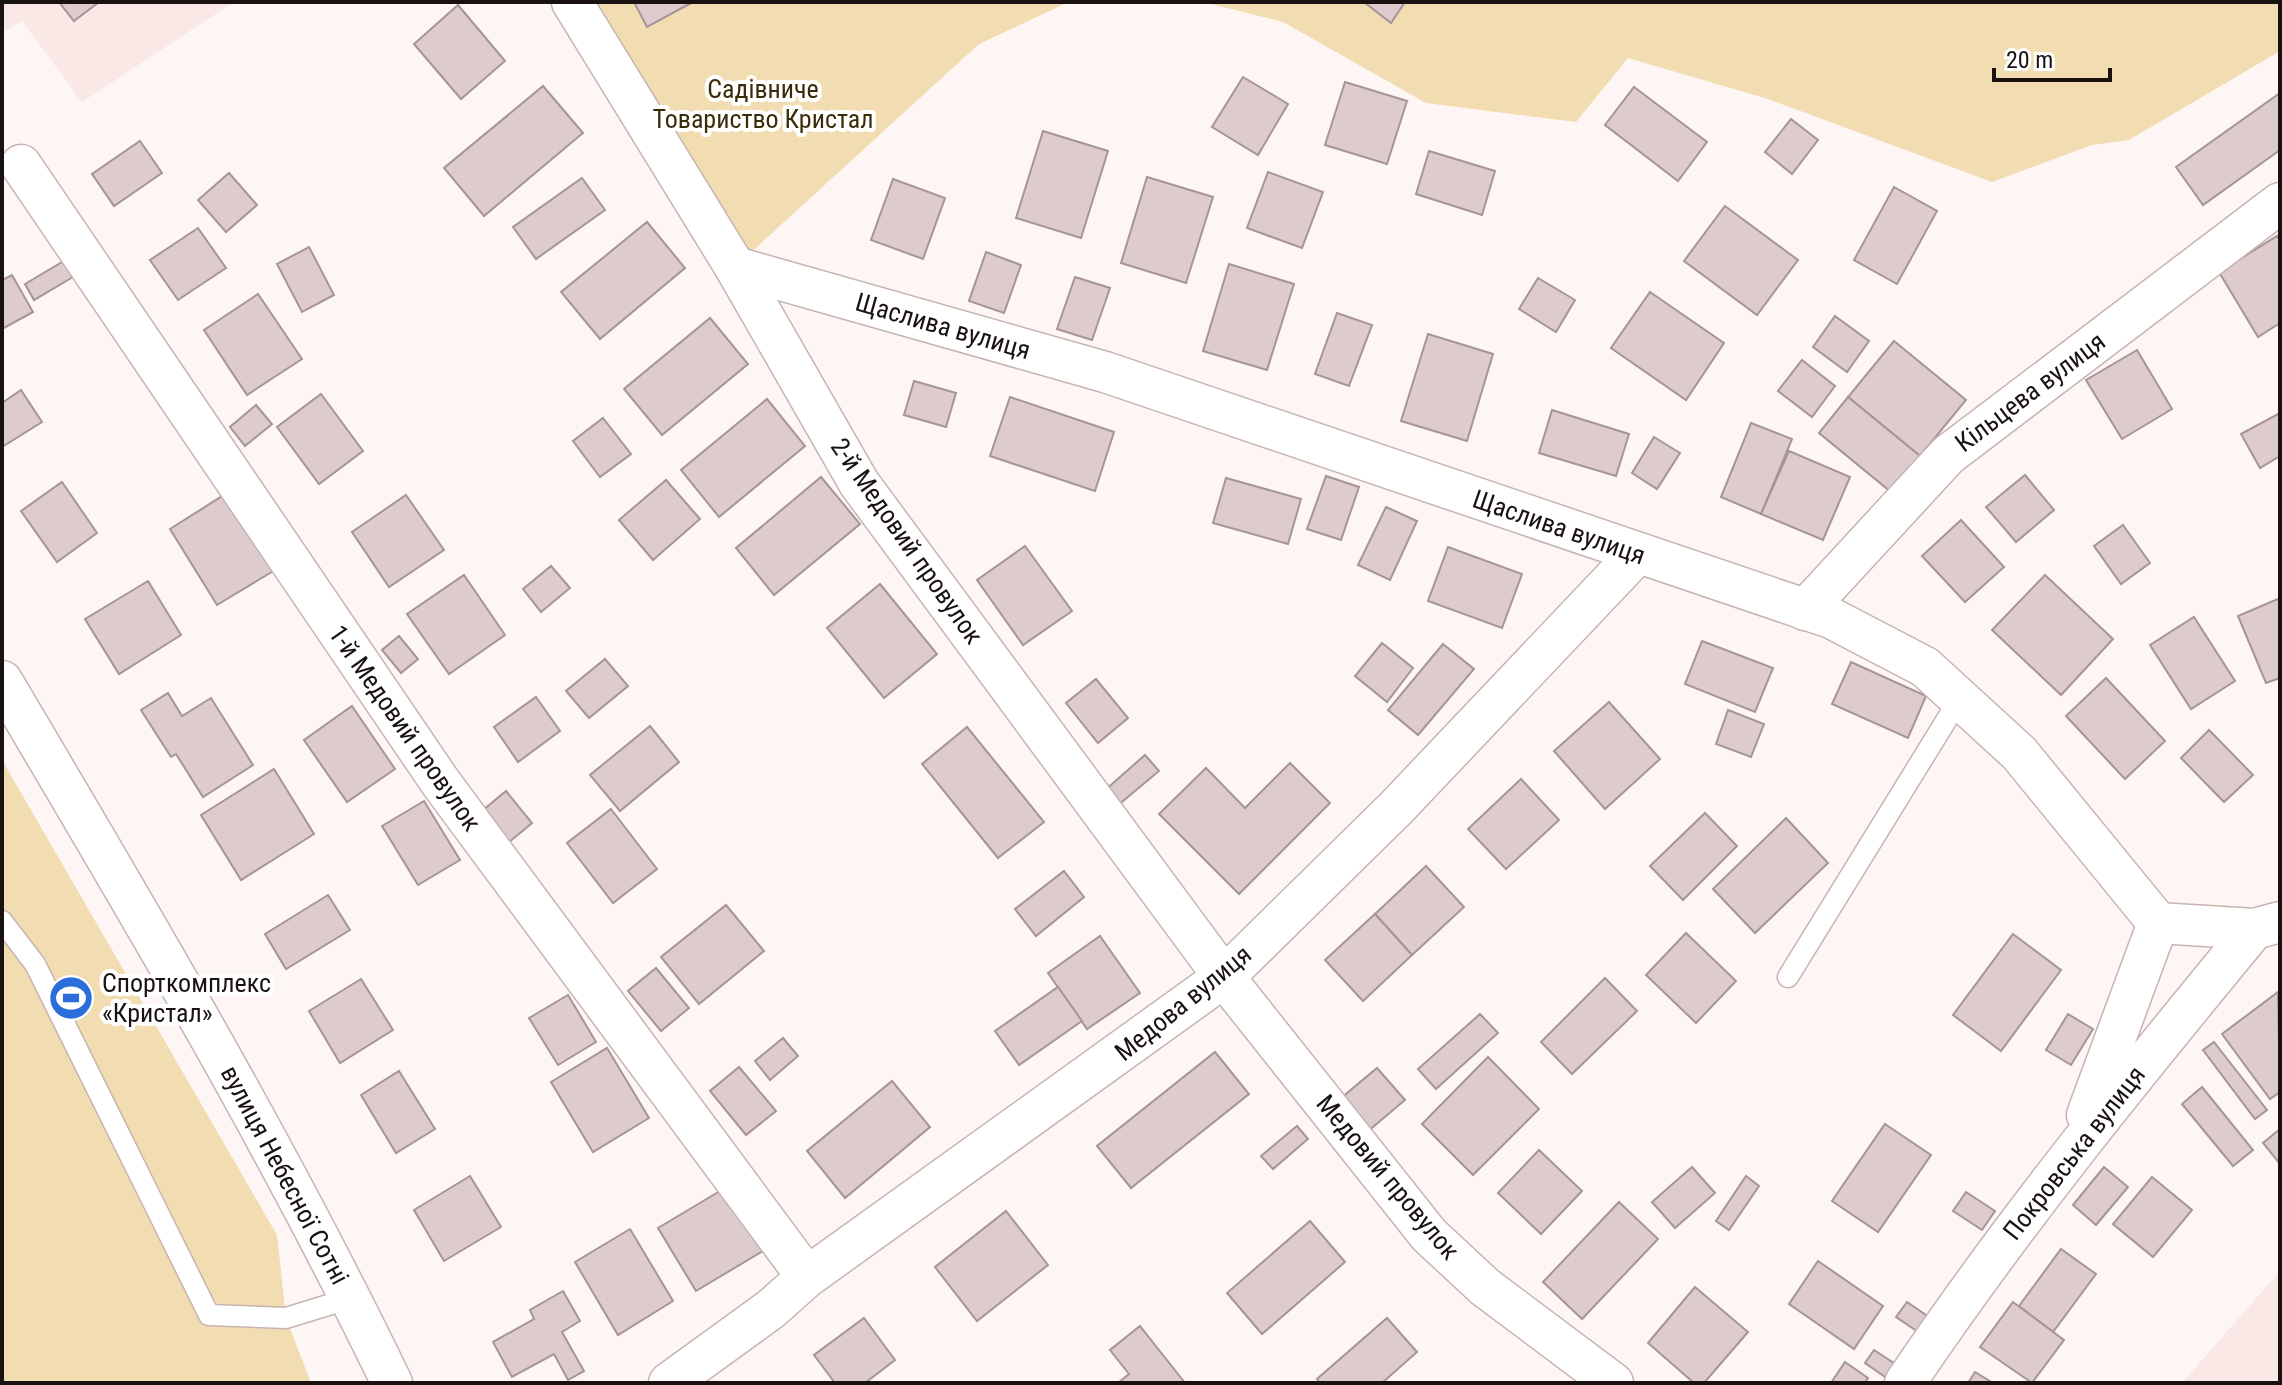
<svg xmlns="http://www.w3.org/2000/svg" width="2282" height="1385" viewBox="0 0 2282 1385" font-family="'Roboto Condensed',sans-serif">
	<rect width="100%" height="100%" fill="#fef6f4"/>
	<!-- built -->
	<g fill="#f9e8e5">
		<polygon points="2,2 234,2 82,102 22,21 2,33"/>
		<polygon points="2280,1271 2280,1383 2182,1383"/>
	</g>
	<!-- green -->
	<g fill="#f2dcb1">
		<polygon points="593,2 1069,2 979,44 735,267"/>
		<polygon points="1203,2 2280,2 2280,51 2129,140 2092,145 1992,182 1768,99 1628,58 1576,122 1426,103 1283,22"/>
		<polygon points="2,760 277,1235 286,1318 311,1383 2,1383"/>
	</g>
	<!-- building -->
	<g fill="#decbce" stroke="#a69497" stroke-width="2">
		<polygon points="59,2 99,2 74,21"/>
		<polygon points="634,2 693,2 647,27"/>
		<polygon points="1364,2 1405,2 1391,23"/>
		<polygon points="458,5 505,61 461,99 414,44"/>
		<polygon points="1243,77 1288,104 1258,155 1212,127"/>
		<polygon points="1345,82 1407,101 1387,164 1325,145"/>
		<polygon points="543,86 583,133 484,216 444,168"/>
		<polygon points="1634,87 1707,142 1678,181 1605,125"/>
		<polygon points="2280,93 2280,150 2203,205 2176,167"/>
		<polygon points="1791,119 1818,140 1792,174 1765,152"/>
		<polygon points="1043,131 1108,151 1081,238 1016,218"/>
		<polygon points="140,141 162,173 114,206 92,174"/>
		<polygon points="1429,151 1495,171 1482,215 1416,194"/>
		<polygon points="1268,172 1323,192 1302,248 1247,228"/>
		<polygon points="229,173 257,205 226,232 198,200"/>
		<polygon points="1147,177 1213,197 1186,283 1121,263"/>
		<polygon points="582,178 605,210 536,259 513,227"/>
		<polygon points="893,179 945,198 923,259 871,240"/>
		<polygon points="1894,187 1937,211 1897,284 1854,260"/>
		<polygon points="1725,206 1798,260 1757,315 1684,261"/>
		<polygon points="647,222 685,268 600,339 561,292"/>
		<polygon points="198,228 226,268 178,300 150,260"/>
		<polygon points="2277,236 2280,241 2280,323 2258,337 2219,272"/>
		<polygon points="309,247 334,295 302,312 277,264"/>
		<polygon points="986,252 1021,265 1004,313 969,301"/>
		<polygon points="69,258 78,274 34,300 25,284"/>
		<polygon points="1229,264 1294,284 1267,370 1203,351"/>
		<polygon points="12,275 33,312 2,329 2,280"/>
		<polygon points="1075,277 1110,288 1092,340 1057,329"/>
		<polygon points="1538,278 1575,300 1556,332 1519,309"/>
		<polygon points="1650,292 1724,343 1686,400 1611,348"/>
		<polygon points="258,294 302,359 247,395 204,330"/>
		<polygon points="1337,313 1372,325 1349,386 1315,374"/>
		<polygon points="1835,316 1869,341 1847,372 1813,347"/>
		<polygon points="710,318 748,364 662,435 624,389"/>
		<polygon points="1428,334 1493,354 1467,441 1401,421"/>
		<polygon points="1894,341 1966,400 1920,456 1848,397"/>
		<polygon points="2137,350 2172,409 2122,439 2086,380"/>
		<polygon points="1802,360 1835,386 1812,417 1778,391"/>
		<polygon points="914,381 956,393 946,427 904,415"/>
		<polygon points="21,390 42,422 2,447 2,403"/>
		<polygon points="321,394 363,451 319,484 277,427"/>
		<polygon points="1010,397 1114,432 1095,491 990,456"/>
		<polygon points="1848,397 1920,456 1891,492 1819,433"/>
		<polygon points="767,399 805,446 719,517 681,470"/>
		<polygon points="256,405 272,424 245,446 230,427"/>
		<polygon points="1552,410 1629,434 1616,476 1539,453"/>
		<polygon points="2280,413 2280,456 2260,468 2241,434"/>
		<polygon points="603,418 631,454 600,477 573,441"/>
		<polygon points="1751,423 1792,439 1761,514 1721,497"/>
		<polygon points="1654,437 1680,453 1657,489 1632,473"/>
		<polygon points="1789,451 1850,477 1823,540 1761,514"/>
		<polygon points="2025,475 2054,510 2016,542 1986,507"/>
		<polygon points="1326,476 1359,487 1341,540 1307,529"/>
		<polygon points="821,477 860,524 774,595 736,548"/>
		<polygon points="1226,478 1301,499 1288,544 1213,523"/>
		<polygon points="666,480 700,519 653,560 619,520"/>
		<polygon points="62,482 97,533 57,562 21,511"/>
		<polygon points="227,493 275,570 217,605 170,529"/>
		<polygon points="406,495 444,550 389,587 352,532"/>
		<polygon points="1386,507 1417,521 1390,580 1358,565"/>
		<polygon points="1961,520 2004,567 1965,602 1922,556"/>
		<polygon points="2123,525 2150,563 2121,584 2094,546"/>
		<polygon points="1025,546 1072,611 1023,645 977,580"/>
		<polygon points="1448,547 1522,574 1502,628 1428,601"/>
		<polygon points="551,566 570,588 541,612 523,589"/>
		<polygon points="464,575 505,635 449,674 407,614"/>
		<polygon points="2045,575 2113,639 2061,695 1992,630"/>
		<polygon points="148,581 181,635 119,674 85,619"/>
		<polygon points="880,584 937,654 884,698 827,628"/>
		<polygon points="2280,598 2280,678 2266,683 2238,616"/>
		<polygon points="2194,617 2235,681 2191,709 2150,645"/>
		<polygon points="399,636 418,659 401,673 382,650"/>
		<polygon points="1702,641 1773,668 1755,712 1685,684"/>
		<polygon points="1382,643 1413,668 1387,702 1355,676"/>
		<polygon points="1443,644 1474,669 1418,735 1388,710"/>
		<polygon points="605,659 628,686 589,718 566,691"/>
		<polygon points="1851,662 1926,696 1908,738 1832,704"/>
		<polygon points="2106,678 2165,741 2125,779 2066,716"/>
		<polygon points="1096,679 1128,718 1098,743 1066,703"/>
		<polygon points="168,693 182,716 211,698 253,765 203,797 176,754 171,757 141,710"/>
		<polygon points="536,697 560,731 518,762 494,727"/>
		<polygon points="1609,702 1660,759 1605,809 1554,751"/>
		<polygon points="352,706 395,769 347,802 304,740"/>
		<polygon points="1728,710 1764,724 1751,757 1716,744"/>
		<polygon points="650,726 679,762 620,811 590,775"/>
		<polygon points="967,727 1044,822 998,858 922,764"/>
		<polygon points="2209,730 2253,775 2224,802 2181,758"/>
		<polygon points="1145,755 1159,771 1117,806 1104,791"/>
		<polygon points="1290,763 1330,803 1239,894 1159,814 1206,768 1245,808"/>
		<polygon points="274,769 314,834 241,880 201,815"/>
		<polygon points="1521,779 1559,820 1506,869 1468,829"/>
		<polygon points="506,791 532,823 508,843 482,811"/>
		<polygon points="424,801 460,860 418,885 382,826"/>
		<polygon points="611,809 657,869 613,903 567,843"/>
		<polygon points="1705,813 1737,846 1683,900 1650,866"/>
		<polygon points="1786,818 1828,863 1755,933 1713,889"/>
		<polygon points="1426,866 1464,907 1412,955 1375,914"/>
		<polygon points="1064,871 1084,897 1036,936 1015,909"/>
		<polygon points="328,895 350,930 286,969 265,934"/>
		<polygon points="726,905 764,951 699,1004 661,957"/>
		<polygon points="1375,914 1412,955 1363,1001 1325,960"/>
		<polygon points="1686,933 1736,981 1696,1023 1646,975"/>
		<polygon points="2013,934 2061,970 2001,1051 1953,1015"/>
		<polygon points="1100,936 1140,993 1087,1029 1048,973"/>
		<polygon points="656,968 689,1008 661,1031 628,991"/>
		<polygon points="1605,978 1637,1011 1572,1074 1541,1042"/>
		<polygon points="361,979 393,1030 340,1063 309,1011"/>
		<polygon points="1058,987 1082,1021 1019,1065 995,1031"/>
		<polygon points="2278,992 2280,1092 2270,1099 2222,1034"/>
		<polygon points="568,995 596,1042 558,1065 529,1018"/>
		<polygon points="1480,1014 1498,1033 1436,1089 1418,1069"/>
		<polygon points="2068,1014 2093,1029 2071,1065 2046,1050"/>
		<polygon points="783,1038 798,1056 770,1080 755,1061"/>
		<polygon points="2214,1042 2267,1110 2255,1119 2203,1050"/>
		<polygon points="607,1048 649,1118 593,1152 551,1082"/>
		<polygon points="1215,1052 1249,1094 1131,1188 1097,1146"/>
		<polygon points="1488,1057 1539,1109 1473,1175 1422,1124"/>
		<polygon points="739,1067 776,1111 746,1135 710,1091"/>
		<polygon points="1377,1068 1405,1100 1367,1132 1340,1099"/>
		<polygon points="399,1071 435,1129 396,1153 361,1095"/>
		<polygon points="892,1081 930,1127 845,1198 807,1151"/>
		<polygon points="2202,1087 2253,1150 2233,1166 2182,1104"/>
		<polygon points="1885,1124 1931,1155 1878,1232 1832,1201"/>
		<polygon points="1297,1126 1308,1139 1273,1169 1261,1156"/>
		<polygon points="2280,1129 2280,1164 2263,1143"/>
		<polygon points="1539,1150 1582,1191 1541,1234 1498,1193"/>
		<polygon points="1692,1167 1715,1193 1675,1228 1652,1202"/>
		<polygon points="2104,1167 2128,1187 2096,1225 2073,1205"/>
		<polygon points="470,1176 501,1227 444,1261 414,1210"/>
		<polygon points="1746,1176 1759,1186 1729,1230 1716,1221"/>
		<polygon points="2152,1177 2192,1210 2153,1257 2113,1224"/>
		<polygon points="730,1185 768,1248 696,1291 658,1228"/>
		<polygon points="1966,1192 1995,1211 1982,1230 1953,1211"/>
		<polygon points="1619,1202 1658,1239 1582,1319 1543,1282"/>
		<polygon points="1006,1211 1048,1265 977,1321 935,1267"/>
		<polygon points="1310,1221 1345,1262 1262,1334 1227,1293"/>
		<polygon points="630,1229 673,1301 618,1335 575,1262"/>
		<polygon points="2061,1249 2096,1274 2053,1332 2019,1306"/>
		<polygon points="1818,1261 1883,1306 1854,1349 1789,1304"/>
		<polygon points="1695,1287 1748,1332 1704,1383 1694,1383 1648,1343"/>
		<polygon points="563,1291 580,1321 562,1332 584,1371 568,1380 554,1354 512,1377 493,1342 534,1319 530,1310"/>
		<polygon points="1907,1302 1932,1319 1921,1334 1896,1317"/>
		<polygon points="2013,1302 2064,1340 2032,1383 1980,1347"/>
		<polygon points="864,1318 895,1360 865,1383 835,1383 814,1355"/>
		<polygon points="1387,1318 1417,1352 1382,1383 1320,1383 1317,1379"/>
		<polygon points="1140,1326 1185,1383 1118,1383 1129,1374 1110,1350"/>
		<polygon points="1874,1350 1900,1367 1891,1381 1865,1363"/>
		<polygon points="1845,1362 1868,1378 1865,1383 1831,1383"/>
		<polygon points="1975,1372 1993,1383 1968,1383"/>
	</g>
	<g fill="none" stroke-linecap="round" stroke-linejoin="round">
		<!-- lane casing -->
		<g stroke="#c7b4b0" stroke-width="23">
			<g id="lane">
				<polyline points="2,921 35,964 209,1315 286,1318 351,1298"/>
				<polyline points="1788,977 1960,698"/>
			</g>
		</g>
		<!-- street casing -->
		<g stroke="#c7b4b0" stroke-width="43">
			<g id="street">
				<polyline points="572,2 735,267 859,483 1224,977 1429,1235 1485,1287 1613,1383"/>
				<polyline points="21,165 441,783 807,1277"/>
				<polyline points="735,267 1105,372 1831,618 1925,667 2019,753 2158,923 2254,929 2280,922"/>
				<polyline points="1805,610 1948,455 2280,203"/>
				<path d="M2,681c137,231 273,460 390,702"/>
				<polyline points="2087,1115 2158,923"/>
				<polyline points="669,1383 771,1309 807,1277 1224,977 1397,807 1637,554"/>
				<path d="M1905,1383c107,-159 227,-306 349,-454"/>
			</g>
		</g>
		<!-- lane -->
		<use href="#lane" stroke="#fff" stroke-width="20"/>
		<!-- street -->
		<use href="#street" stroke="#fff" stroke-width="40"/>
	</g>
	<!-- icons -->
	<defs>
		<g id="stadium-disc" transform="scale(2.3)"><circle r="9.5" fill="#2b6edb" stroke="#fff"/><path d="M0-5a6.5 5 0 1 0 0 10a6.5 5 0 1 0 0-10ZM-3.5-1.8h7v3.6h-7Z" fill="#fff"/></g>
	</defs>
	<g fill-rule="evenodd">
		<use href="#stadium-disc" x="71" y="998"/>
	</g>
	<g text-anchor="middle" dominant-baseline="central" stroke-width="8" stroke-linejoin="round" paint-order="stroke">
		<!-- park labels -->
		<g font-size="26" fill="#3a2b09" stroke="#fff">
			<text x="763" y="89">Садівниче<tspan x="763" dy="30">Товариство Кристал</tspan></text>
		</g>
		<!-- street labels -->
		<g font-size="26" fill="#191211" stroke="#fff">
			<text transform="translate(943 326) rotate(16)">Щаслива вулиця</text>
			<text transform="translate(2030 392) rotate(-37)">Кільцева вулиця</text>
			<text transform="translate(1559 527) rotate(19)">Щаслива вулиця</text>
			<text transform="translate(907 541) rotate(55)">2-й Медовий провулок</text>
			<text transform="translate(405 728) rotate(55)">1-й Медовий провулок</text>
			<text transform="translate(1183 1003) rotate(-39)">Медова вулиця</text>
			<text transform="translate(2074 1153) rotate(-52)">Покровська вулиця</text>
			<text transform="translate(285 1175) rotate(62)">вулиця Небесної Сотні</text>
			<text transform="translate(1388 1177) rotate(50)">Медовий провулок</text>
		</g>
		<!-- poi labels -->
		<g font-size="26" fill="#191211" stroke="#fff" text-anchor="start">
			<text x="102" y="983">Спорткомплекс<tspan x="102" dy="30">«Кристал»</tspan></text>
		</g>
	</g>
	<!-- border -->
	<rect width="2282" height="1385" fill="none" stroke="#191211" stroke-width="8"/>
	<!-- scale -->
	<path d="M1994 68v12h116v-12" fill="none" stroke="#191211" stroke-width="4"/>
	<text x="2006" y="68" font-size="24" fill="#191211" stroke="#ffffff" stroke-width="6" paint-order="stroke">20 m</text>
</svg>
